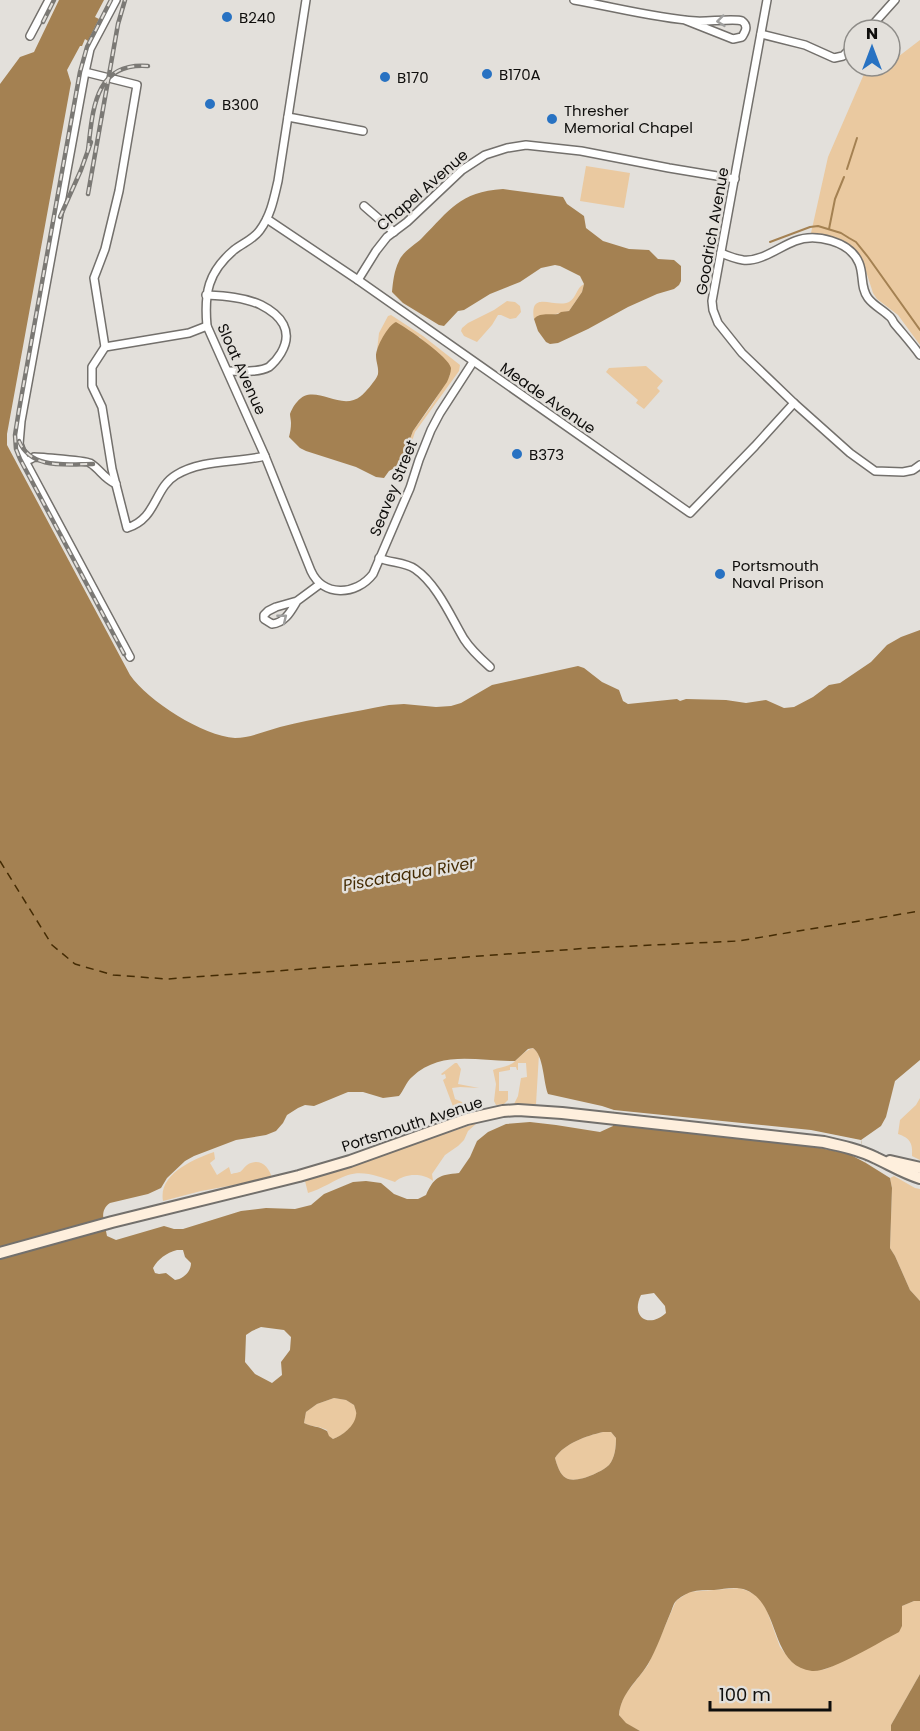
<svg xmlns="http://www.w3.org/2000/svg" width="920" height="1731" viewBox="0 0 920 1731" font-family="Poppins,sans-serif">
	<rect width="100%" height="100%" fill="#e3e0db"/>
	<!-- green -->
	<g fill="#eac9a0">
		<polygon points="920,40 920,345 898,315 877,299 873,293 863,262 858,253 839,240 811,233 828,157 864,74 885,66 890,66 890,63"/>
		<polygon points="586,166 630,173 624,208 580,201"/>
		<path d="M584,284l-2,8 -13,19 -35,8c-5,-30 21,-10 35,-17 8,-5 7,-14 15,-18z"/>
		<polygon points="507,301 515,302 520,306 521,312 516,318 510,319 501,315 498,315 492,325 477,342 464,336 461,331 462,328 468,323 494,310"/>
		<polygon points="391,315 423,336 460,365 459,371 415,432 408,454 400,465 413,431 432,405 450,375 420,337 386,333 377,350 379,333 388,316"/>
		<polygon points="646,366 663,381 657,388 660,391 644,409 636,403 638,400 606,372 609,368"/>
		<path d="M533,1048l6,6 -3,50h-22l4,-8 3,-18 6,-1 -1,-14h-8v7h-1l-1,-3h-6v3l-11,2v19h9v9l-4,4 -8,1 -2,-4 2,-17 -3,-14c6,-3 14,-3 20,-7 6,-5 11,-12 20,-15z"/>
		<polygon points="455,1063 457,1063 461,1069 458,1084 479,1088 460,1087 452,1088 455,1099 462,1102 466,1107 465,1112 457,1117 443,1080 446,1078 445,1074 442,1075 441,1074"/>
		<path d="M920,1098v62l-8,-4c1,-13 -2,-18 -14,-22l2,-14 16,-15z"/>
		<path d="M477,1123l-9,8 -4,9 -6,6 -13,9 -13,19 1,7c-10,-8 -28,-8 -38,1 -15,-5 -31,-12 -47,-7 -14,5 -26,14 -40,18l-3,-12z"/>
		<path d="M214,1152l1,7 -5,4 7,12 12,-8 2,7c0,0 9,-2 9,-2 3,-2 4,-5 7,-7 13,-8 22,2 25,13l-71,13 -38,10c-5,-27 31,-42 51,-49z"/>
		<polygon points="894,1176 915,1188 920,1189 920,1301 910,1290 895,1256 890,1248 892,1188 890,1178"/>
		<path d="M334,1398l12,2 8,5c1,4 3,7 3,10 -1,11 -15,21 -24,24l-5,-3 -1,-6c-8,-4 -15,-3 -23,-7l2,-11 11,-8z"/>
		<path d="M603,1432h8l5,6c0,9 -1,20 -7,27 -7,7 -33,19 -43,13 -6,-3 -9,-13 -11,-20 10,-15 31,-22 48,-26z"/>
		<polygon points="739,1588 748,1591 760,1598 767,1611 780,1647 792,1662 813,1671 826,1669 855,1655 902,1626 902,1606 914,1601 920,1601 920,1674 891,1725 891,1731 640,1731 626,1724 619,1715 620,1707 624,1696 648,1665 676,1601 689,1592"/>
	</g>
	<!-- water -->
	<g fill="#a48152" fill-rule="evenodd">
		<path d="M59,0h45l-9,17 4,2 -11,22 -3,-2 -3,7h-2l-13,24 4,13 -64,351v11l123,230c18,26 73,61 105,63 15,0 30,-7 45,-11 36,-9 73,-15 109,-22l15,-1 32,3 15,-1 10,-3 31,-18 86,-19 6,2 18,14 17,8 4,11 5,3 49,-5 3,2 6,-2 40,1 20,3 20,-3 18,8 10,-1 19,-10 16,-12 11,-2 31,-21 16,-17 14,-8 19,-7v430l-25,21 -9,36 -5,9 -20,14 5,23 24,15 2,10 -2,60 5,8 15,34 10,11v300h-6l-12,5v20l-3,6c-18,9 -69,41 -87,39 -43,-5 -31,-67 -66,-81 -10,-4 -22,-1 -32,0 -8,0 -16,0 -23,2 -4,1 -12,6 -15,9 -3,3 -4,9 -6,13 -7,16 -13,35 -22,50 -11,18 -27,29 -29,51l7,8 14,8h-640v-1647l20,-27 14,-5zM533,1048c11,8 10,33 15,46l54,12 12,4 -1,16 -13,6 -44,-7 -26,-3 -24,2 -18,8 -11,9 -7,16 -11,16c-20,2 -25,4 -33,22l-8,4h-11l-13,-5 -13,-11 -15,-2 -13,1 -29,12 -13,11 -16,4 -29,-1 -25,3 -58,18h-9l-10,-3 -48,14 -9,-4c-2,-12 -9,-25 3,-33l38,-9 13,-6 6,-10 18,-17 9,-5 42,-16 30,-5 10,-4 7,-8 4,-8 11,-7 7,-3 9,1 34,-14h15l20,6 16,-2c5,-6 7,-14 13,-19 30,-28 67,-15 103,-16l13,-12zM177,1250h6l2,7 6,6c0,9 -8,16 -16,17l-9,-7 -7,1 -4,-1 -2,-5c5,-9 13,-15 24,-18zM654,1293l11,13 1,7c-17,16 -36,4 -25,-18zM261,1327l23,3 7,7 -1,13 -9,12 1,13 -10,8 -17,-9 -10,-12 1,-27 6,-4zM334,1398l12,2 8,5c1,4 3,7 2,10 -1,11 -14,21 -23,24l-4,-3 -2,-5c-8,-5 -15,-4 -23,-8l2,-11 11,-8zM603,1432h8l5,6c0,9 -1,20 -7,27 -7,7 -33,19 -43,13 -6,-3 -9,-13 -11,-20 10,-15 31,-22 48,-26z"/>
		<path d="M503,189l60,8 4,7 17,12 2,12 17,13 26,8 20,1 9,9 16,1 7,6v15l-2,4 -5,4 -17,5 -29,13 -40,22 -30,14 -8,1 -4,-2 -8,-11 -4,-12c5,-7 16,-4 24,-5l3,-2 8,-1 13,-19 2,-8 -4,-8 -20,-10 -5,-1 -14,3 -21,14 -30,12 -26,16 -6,1 -14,15 -5,-1 -36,-22 -11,-11c1,-10 2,-21 7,-31 4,-10 16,-16 23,-23 28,-28 37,-46 81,-49z"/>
		<path d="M396,322c11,6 53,35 55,46 0,5 -2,9 -4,14l-34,49 -13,34 -11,6 -5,7 -8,-1 -20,-10 -50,-16 -6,-3 -11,-11c1,-4 2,-9 2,-14 0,-2 -1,-7 -1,-9 1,-3 4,-9 7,-12 17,-21 43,11 64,-6 4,-3 16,-17 17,-22 1,-6 -2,-12 -2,-18 0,-9 12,-31 20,-34z"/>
		<polygon points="920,1674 920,1731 891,1731 891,1725"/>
	</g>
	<!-- pier -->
	<polygon fill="#e3e0db" points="614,1110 811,1130 861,1140 866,1163 849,1154 820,1148 613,1123"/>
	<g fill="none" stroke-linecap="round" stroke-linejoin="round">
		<!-- stream -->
		<g stroke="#a48152" stroke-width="2">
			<polyline points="847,169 857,138"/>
			<polyline points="829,229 835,199 844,177"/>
			<polyline points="770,242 810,227 818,226 841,233 849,238 856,242 868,257 920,330"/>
		</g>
		<!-- ferry -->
		<polyline stroke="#442b03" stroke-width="1.5" stroke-dasharray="8 6" stroke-linecap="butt" points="0,861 52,945 75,964 113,975 167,979 590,948 738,941 920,911"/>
		<!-- street casing -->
		<g stroke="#73706c" stroke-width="10">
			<g id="street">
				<path d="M116,0l-26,49 -5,23 52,13 -18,106 -14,58 -11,29 11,69 -13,20v19l10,21 10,62 15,59c30,-9 27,-40 49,-53 26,-16 61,-12 89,-19"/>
				<path d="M306,0l-28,181c-4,17 -7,34 -18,49 -6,9 -17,13 -26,20 -26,22 -30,43 -27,76l58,130 46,115c12,26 45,25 62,3l37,-86 9,-28 12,-30 9,-17 33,-51"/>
				<path d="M574,0c40,7 81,18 122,21 10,1 40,-3 46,0 7,5 3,11 0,16l-9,2 -48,-19"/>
				<polyline points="767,0 712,301 713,310 718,323 742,353 794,403 850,453 875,471 903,472 913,470 920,465"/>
				<polyline points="868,30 895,0"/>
				<polyline points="761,34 805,45 834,58 843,56 854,45"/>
				<polyline points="30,36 49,0"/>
				<polyline points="85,72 21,421 19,444 25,461 130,657"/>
				<polyline points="288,117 363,131"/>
				<polyline points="364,206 394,232"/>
				<polyline points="267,219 358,280 690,513 755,446 794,403"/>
				<path d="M721,253c7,3 15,6 22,7 18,2 36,-13 52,-19 20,-8 55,0 64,22 5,12 1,24 9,35 6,8 14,11 21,18 2,1 4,5 5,7 9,11 18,21 26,32"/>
				<polyline points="358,280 376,251 387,237 407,222 462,170 485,155 507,148 526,145 581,151 669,168 735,179"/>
				<path d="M206,295c18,1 38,2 55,10 20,10 33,26 20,48 -3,5 -7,10 -12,14 -11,6 -29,4 -41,4"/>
				<polyline points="105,347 189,333 207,326"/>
				<path d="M25,461c2,0 8,-3 9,-4 4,0 54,4 56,6 10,6 13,15 26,21"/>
				<path d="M379,558c12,5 26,4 36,11 22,15 36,48 49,70 7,11 16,19 26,28"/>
				<path d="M297,601c-6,10 -12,22 -25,23l-8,-5v-4l4,-4 8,-4 21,-6 23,-17"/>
			</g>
		</g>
		<!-- secondary casing -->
		<g stroke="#73706c" stroke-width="14">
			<g id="secondary">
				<polyline points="890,1161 920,1168"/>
				<path d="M0,1253l112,-31 187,-46 51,-15 117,-42 36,-8 15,-1 44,3 262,29c18,4 36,8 52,16 15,7 28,15 44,20"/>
			</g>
		</g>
		<!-- street -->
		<use href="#street" stroke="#fff" stroke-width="7"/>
		<!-- secondary -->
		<use href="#secondary" stroke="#feefdd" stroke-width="10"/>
		<!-- rail casing -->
		<g stroke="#7b7975" stroke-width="4.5">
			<g id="rail">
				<polyline points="111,0 87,47 80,72 19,410 15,435 16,449 20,459 124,654"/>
				<polyline points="43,22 54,0"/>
				<path d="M88,150c5,-40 6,-88 60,-84"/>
				<polyline points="88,194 118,24 125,0"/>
				<polyline points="60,217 81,170 91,142"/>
				<path d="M19,441c12,29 48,23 74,23"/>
			</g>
		</g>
		<!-- rail -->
		<use href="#rail" stroke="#e3e0db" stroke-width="2" stroke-dasharray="7" stroke-linecap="butt"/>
	</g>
	<!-- one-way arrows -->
	<defs><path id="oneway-chevron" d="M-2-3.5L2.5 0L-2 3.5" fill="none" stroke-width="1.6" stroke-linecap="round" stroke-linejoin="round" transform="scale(1.5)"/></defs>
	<g stroke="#9f9f9e">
		<use href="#oneway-chevron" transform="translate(721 21) rotate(174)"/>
		<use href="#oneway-chevron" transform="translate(283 618) rotate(-39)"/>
	</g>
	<!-- markers -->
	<g fill="#2872c2" stroke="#e3e0db" stroke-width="2">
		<circle cx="227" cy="17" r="6"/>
		<circle cx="487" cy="74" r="6"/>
		<circle cx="385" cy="77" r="6"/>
		<circle cx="210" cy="104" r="6"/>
		<circle cx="552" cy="119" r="6"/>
		<circle cx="517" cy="454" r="6"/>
		<circle cx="720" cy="574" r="6"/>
	</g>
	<g text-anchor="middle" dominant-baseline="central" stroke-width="5" stroke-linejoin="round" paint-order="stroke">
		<!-- poi labels -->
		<g font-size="15" fill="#0f0e0c" stroke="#e3e0db" text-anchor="start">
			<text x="239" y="17">B240</text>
			<text x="499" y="74">B170A</text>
			<text x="397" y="77">B170</text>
			<text x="222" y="104">B300</text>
			<text x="564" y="110">Thresher<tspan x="564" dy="17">Memorial Chapel</tspan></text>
			<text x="529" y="454">B373</text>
			<text x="732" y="565">Portsmouth<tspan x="732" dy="17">Naval Prison</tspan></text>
		</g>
		<!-- street labels -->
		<g font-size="15" fill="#0f0e0c" stroke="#e3e0db">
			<text transform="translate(422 190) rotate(-41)">Chapel Avenue</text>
			<text transform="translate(712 231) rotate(-80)">Goodrich Avenue</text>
			<text transform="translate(242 369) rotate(66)">Sloat Avenue</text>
			<text transform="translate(548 398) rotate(35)">Meade Avenue</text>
			<text transform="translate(393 488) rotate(-68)">Seavey Street</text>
			<text transform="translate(412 1124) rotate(-18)">Portsmouth Avenue</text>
		</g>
		<!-- water labels -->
		<g font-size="16" font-style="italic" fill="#442b03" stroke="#e3e0db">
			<text transform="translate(409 874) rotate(-10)">Piscataqua River</text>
		</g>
	</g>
	<!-- north arrow -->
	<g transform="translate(872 48)"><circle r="28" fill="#e3e0db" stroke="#8e8c88" stroke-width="1.5"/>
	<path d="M0-4.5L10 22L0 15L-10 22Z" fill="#2872c2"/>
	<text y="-9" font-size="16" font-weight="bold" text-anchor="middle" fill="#0f0e0c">N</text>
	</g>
	<!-- scale -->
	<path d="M710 1701v9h120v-9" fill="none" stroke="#0f0e0c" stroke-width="3"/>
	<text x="719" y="1701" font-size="18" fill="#0f0e0c" stroke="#e3e0db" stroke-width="4.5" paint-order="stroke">100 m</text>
</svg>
